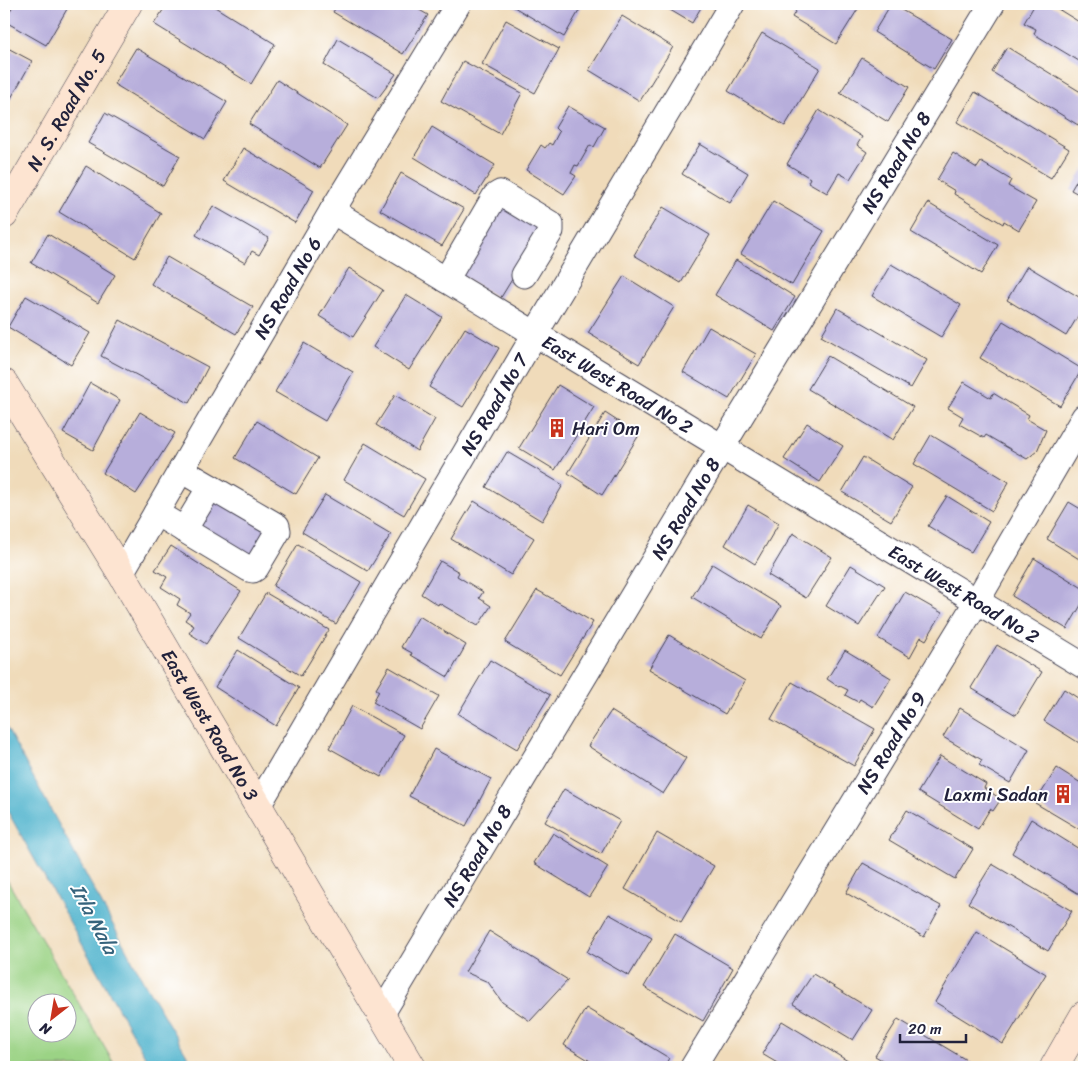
<svg xmlns="http://www.w3.org/2000/svg" width="1088" height="1071" viewBox="0 0 1088 1071" font-family="Sriracha,sans-serif">
	<rect width="100%" height="100%" fill="#fff"/>
	<filter id="ink" filterUnits="userSpaceOnUse"><feTurbulence type="fractalNoise" baseFrequency=".02" numOctaves="2"/><feDisplacementMap in="SourceGraphic" scale="10" xChannelSelector="R" yChannelSelector="G"/><feConvolveMatrix kernelMatrix="1 2 1 2 8 2 1 2 1" color-interpolation-filters="sRGB"/></filter>
	<filter id="wash" filterUnits="userSpaceOnUse"><feTurbulence type="fractalNoise" baseFrequency=".0096" numOctaves="4" result="noise"/><feDisplacementMap in="SourceGraphic" scale="20" xChannelSelector="R" yChannelSelector="G"/><feGaussianBlur stdDeviation="1.12" result="paint"/><feColorMatrix in="noise" values="0 0 0 0 0 0 0 0 0 0 0 0 0 0 0 0 0 1.4 0 .05"/><feComposite in="paint" operator="in"/></filter>
	<g filter="url(#wash)">
		<rect width="100%" height="100%" fill="#f0dbba"/>
		<!-- green -->
		<path fill="#9bd385" stroke="#5e7a60" fill-rule="evenodd" d="M4,875l112,192h-112zM38,1004h30v30h-30z"/>
		<!-- water -->
		<polygon fill="#4db2cc" stroke="#386a84" points="4,723 145,984 194,1067 151,1067 4,805"/>
		<g id="blocks">
			<!-- building -->
			<g fill="#b7aedb">
				<polygon points="14,4 70,4 46,45 4,21"/>
				<polygon points="167,4 210,4 275,44 251,84 154,24"/>
				<polygon points="338,4 409,4 428,15 403,54 333,12"/>
				<polygon points="509,4 583,4 564,37"/>
				<polygon points="660,4 703,4 692,23"/>
				<polygon points="800,4 861,4 836,44 792,17"/>
				<polygon points="891,4 952,39 934,69 874,32"/>
				<polygon points="951,4 962,4 959,8"/>
				<polygon points="1035,4 1050,4 1084,25 1084,64 1034,34 1036,29 1024,23"/>
				<polygon points="622,16 673,47 640,101 589,70"/>
				<polygon points="506,20 559,49 535,93 482,64"/>
				<polygon points="762,33 820,68 785,126 728,91"/>
				<polygon points="338,39 396,74 378,98 324,65"/>
				<polygon points="4,46 32,61 6,107 4,106"/>
				<polygon points="1007,47 1084,94 1084,114 1078,125 992,72"/>
				<polygon points="136,48 227,102 205,139 114,84"/>
				<polygon points="862,58 909,87 888,122 840,93"/>
				<polygon points="463,61 522,93 500,134 441,101"/>
				<polygon points="277,80 347,125 320,168 249,124"/>
				<polygon points="975,92 1069,149 1051,178 957,122"/>
				<polygon points="568,106 605,127 594,147 590,145 578,166 575,165 571,173 576,176 564,194 526,170 541,145 545,148 549,143 552,145 559,132 555,128"/>
				<polygon points="819,110 862,137 857,145 867,152 850,179 839,173 827,193 808,182 810,178 787,164"/>
				<polygon points="105,113 180,156 163,186 88,143"/>
				<polygon points="432,127 495,165 476,195 414,157"/>
				<polygon points="700,144 748,173 730,203 682,174"/>
				<polygon points="243,148 314,190 295,223 224,181"/>
				<polygon points="953,153 977,168 981,162 1011,180 1008,186 1036,202 1019,230 1004,221 1003,224 954,194 955,191 937,180"/>
				<polygon points="86,166 161,213 135,258 59,212"/>
				<polygon points="1084,168 1084,197 1071,190"/>
				<polygon points="401,173 464,209 442,246 380,210"/>
				<polygon points="500,200 544,227 500,299 455,271"/>
				<polygon points="773,201 824,231 792,285 741,254"/>
				<polygon points="928,203 998,245 981,274 911,232"/>
				<polygon points="213,206 269,238 259,255 252,251 245,263 196,235"/>
				<polygon points="663,207 710,235 681,283 634,255"/>
				<polygon points="48,234 115,275 98,303 31,263"/>
				<polygon points="167,257 253,307 236,334 151,284"/>
				<polygon points="736,260 795,297 774,331 715,295"/>
				<polygon points="891,264 961,305 941,337 872,296"/>
				<polygon points="1027,266 1084,300 1084,306 1066,336 1007,300"/>
				<polygon points="349,268 383,290 353,337 319,316"/>
				<polygon points="624,276 674,307 639,364 588,333"/>
				<polygon points="406,295 442,317 409,370 373,347"/>
				<polygon points="26,296 90,333 71,365 8,327"/>
				<polygon points="837,308 927,360 911,388 821,336"/>
				<polygon points="120,320 208,367 189,403 101,356"/>
				<polygon points="1003,321 1082,369 1060,406 980,358"/>
				<polygon points="709,327 756,354 729,399 683,372"/>
				<polygon points="465,328 499,348 463,407 429,387"/>
				<polygon points="304,343 353,372 325,421 275,392"/>
				<polygon points="828,356 913,407 893,440 808,389"/>
				<polygon points="964,382 991,398 993,393 1029,415 1027,419 1046,430 1037,451 1027,459 986,435 984,438 959,424 963,417 948,408"/>
				<polygon points="90,383 120,400 93,450 63,433"/>
				<polygon points="558,385 594,407 555,470 519,448"/>
				<polygon points="395,395 435,419 417,451 376,425"/>
				<polygon points="140,412 175,433 136,494 103,473"/>
				<polygon points="605,413 639,435 602,495 568,473"/>
				<polygon points="257,421 318,458 296,494 235,458"/>
				<polygon points="807,423 843,446 820,482 784,459"/>
				<polygon points="931,435 1009,482 992,511 914,464"/>
				<polygon points="365,443 425,479 404,515 344,480"/>
				<polygon points="507,452 563,485 542,521 486,487"/>
				<polygon points="863,457 912,487 891,521 842,492"/>
				<polygon points="215,492 274,527 252,564 193,528"/>
				<polygon points="325,495 391,534 368,571 302,532"/>
				<polygon points="947,496 989,522 971,552 928,526"/>
				<polygon points="474,501 534,538 511,575 451,539"/>
				<polygon points="1069,502 1084,511 1084,562 1047,539"/>
				<polygon points="748,505 779,523 755,564 725,545"/>
				<polygon points="793,533 832,557 806,598 768,575"/>
				<polygon points="298,544 361,582 336,624 273,586"/>
				<polygon points="171,546 241,591 206,644 189,633 194,626 185,620 190,613 177,605 180,599 161,587 167,577 155,570"/>
				<polygon points="1034,558 1084,589 1084,600 1067,629 1012,596"/>
				<polygon points="440,561 459,572 457,576 483,592 479,598 491,606 478,626 439,603 438,605 421,594"/>
				<polygon points="712,564 781,606 761,639 692,597"/>
				<polygon points="851,565 885,586 859,626 826,606"/>
				<polygon points="537,590 593,622 560,675 505,642"/>
				<polygon points="905,592 942,613 926,640 921,637 910,657 878,638"/>
				<polygon points="266,593 329,630 301,676 239,638"/>
				<polygon points="419,616 466,645 448,677 411,655 412,653 401,647"/>
				<polygon points="669,635 745,681 725,714 649,669"/>
				<polygon points="997,645 1042,672 1016,715 971,688"/>
				<polygon points="238,650 299,688 276,726 215,687"/>
				<polygon points="845,650 891,678 873,707 860,699 858,702 845,695 848,690 840,686 839,687 827,679"/>
				<polygon points="490,660 550,695 517,749 458,714"/>
				<polygon points="389,667 439,696 420,729 373,702 379,691 376,689"/>
				<polygon points="792,682 875,729 854,766 771,719"/>
				<polygon points="1064,689 1084,702 1084,746 1044,721"/>
				<polygon points="352,706 404,735 381,777 329,748"/>
				<polygon points="960,708 1029,750 1010,783 979,765 982,760 943,737"/>
				<polygon points="611,711 686,758 663,794 588,746"/>
				<polygon points="434,749 491,779 466,826 409,796"/>
				<polygon points="940,756 986,784 984,788 1001,799 993,811 990,809 978,829 918,792"/>
				<polygon points="1057,768 1084,785 1084,832 1035,803"/>
				<polygon points="564,789 620,821 601,854 545,822"/>
				<polygon points="907,810 973,849 955,879 889,840"/>
				<polygon points="1031,819 1084,852 1084,897 1012,853"/>
				<polygon points="553,833 608,867 589,897 534,863"/>
				<polygon points="657,833 714,866 681,922 625,889"/>
				<polygon points="863,863 941,906 924,937 846,893"/>
				<polygon points="992,864 1072,911 1048,951 968,903"/>
				<polygon points="609,914 652,938 629,976 587,952"/>
				<polygon points="489,931 568,980 530,1021 502,1002 488,982 465,972"/>
				<polygon points="977,932 1046,974 1003,1044 935,1002"/>
				<polygon points="675,934 733,968 703,1021 644,987"/>
				<polygon points="813,974 872,1010 853,1040 793,1004"/>
				<polygon points="586,1008 669,1058 664,1067 610,1067 607,1065 605,1067 600,1067 564,1045"/>
				<polygon points="898,1019 978,1067 894,1067 875,1056"/>
				<polygon points="782,1021 856,1066 855,1067 784,1067 762,1054"/>
			</g>
		</g>
	</g>
	<g filter="url(#ink)">
		<use href="#blocks" fill-opacity="0" stroke="#413e4e" stroke-width="1"/>
		<g fill="none" stroke-linecap="round" stroke-linejoin="round">
			<!-- street casing -->
			<g stroke="#413e4e" stroke-width="27">
				<g id="street">
					<path id="s1" d="M332,211l752,455"/>
					<polyline points="446,280 495,196 500,193 551,224 551,231 524,275"/>
					<polyline points="156,513 249,569 253,570 256,568 278,531 277,526 181,470"/>
					<polyline points="184,530 210,487"/>
					<path id="s2" d="M121,573l211,-362 126,-207"/>
					<path id="s3" d="M258,806l277,-472 197,-330"/>
					<path id="s4" d="M381,1015l341,-568 270,-443"/>
					<path id="s5" d="M693,1067l284,-466 107,-184"/>
				</g>
			</g>
			<!-- secondary casing -->
			<g stroke="#413e4e" stroke-width="29">
				<g id="secondary">
					<path id="s6" d="M4,215l124,-211"/>
					<path id="s7" d="M4,383l117,190 291,494"/>
					<polyline points="1054,1067 1084,1015"/>
				</g>
			</g>
			<!-- street -->
			<use href="#street" stroke="#fff" stroke-width="25"/>
			<!-- secondary -->
			<use href="#secondary" stroke="#fde4d1" stroke-width="28"/>
		</g>
	</g>
	<!-- icons -->
	<defs>
		<g id="building-bare" transform="scale(1.5)"><path d="M-4-6H4V6H1V3H-1V6H-4ZM-2.5-4.3h1.7v1.8h-1.7ZM.8-4.3h1.7v1.8H.8ZM-2.5-1h1.7V.8h-1.7ZM.8-1h1.7V.8H.8Z" fill="#c8321e" stroke="#fff" stroke-width="2.5" paint-order="stroke"/></g>
	</defs>
	<g fill-rule="evenodd">
		<use href="#building-bare" x="557" y="428"/>
		<use href="#building-bare" x="1063" y="794"/>
	</g>
	<g text-anchor="middle" dominant-baseline="central" stroke-width="4" stroke-linejoin="round" paint-order="stroke">
		<!-- street labels -->
		<g font-size="19" fill="#22223b" stroke="#fff">
			<text stroke="none"><textPath href="#s6" startOffset="122">N. S. Road No. 5</textPath></text>
			<text stroke="none"><textPath href="#s4" startOffset="996">NS Road No 8</textPath></text>
			<text stroke="none"><textPath href="#s2" startOffset="330">NS Road No 6</textPath></text>
			<text stroke="none"><textPath href="#s1" startOffset="334">East West Road No 2</textPath></text>
			<text stroke="none"><textPath href="#s3" startOffset="466">NS Road No 7</textPath></text>
			<text stroke="none"><textPath href="#s4" startOffset="591">NS Road No 8</textPath></text>
			<text stroke="none"><textPath href="#s1" startOffset="739">East West Road No 2</textPath></text>
			<text stroke="none"><textPath href="#s7" startOffset="399">East West Road No 3</textPath></text>
			<text stroke="none"><textPath href="#s5" startOffset="380">NS Road No 9</textPath></text>
			<text stroke="none"><textPath href="#s4" startOffset="186">NS Road No 8</textPath></text>
		</g>
		<!-- poi labels -->
		<g font-size="19" fill="#22223b" stroke="#fff" text-anchor="start">
			<text x="572" y="428">Hari Om</text>
			<text x="1048" y="794" text-anchor="end">Laxmi Sadan</text>
		</g>
		<!-- water labels -->
		<g font-size="20" font-style="italic" fill="#35637c" stroke="#fff">
			<text transform="translate(94 919) rotate(62)">Irla Nala</text>
		</g>
	</g>
	<!-- margin -->
	<rect width="1088" height="1071" fill="none" stroke="#fff" stroke-width="20"/>
	<!-- north arrow -->
	<g transform="translate(52 1018) rotate(211)"><circle r="24" fill="#ffffff" stroke="#a7a7b1"/>
	<path d="M0-4L9 19L0 12L-9 19Z" fill="#c8321e"/>
	<text y="-8" font-size="14" font-weight="bold" text-anchor="middle" fill="#22223b">N</text>
	</g>
	<!-- scale -->
	<path d="M900 1034v8h66v-8" fill="none" stroke="#22223b" stroke-width="2.5"/>
	<text x="908" y="1034" font-size="15" fill="#22223b" stroke="#ffffff" stroke-width="4" paint-order="stroke">20 m</text>
</svg>
